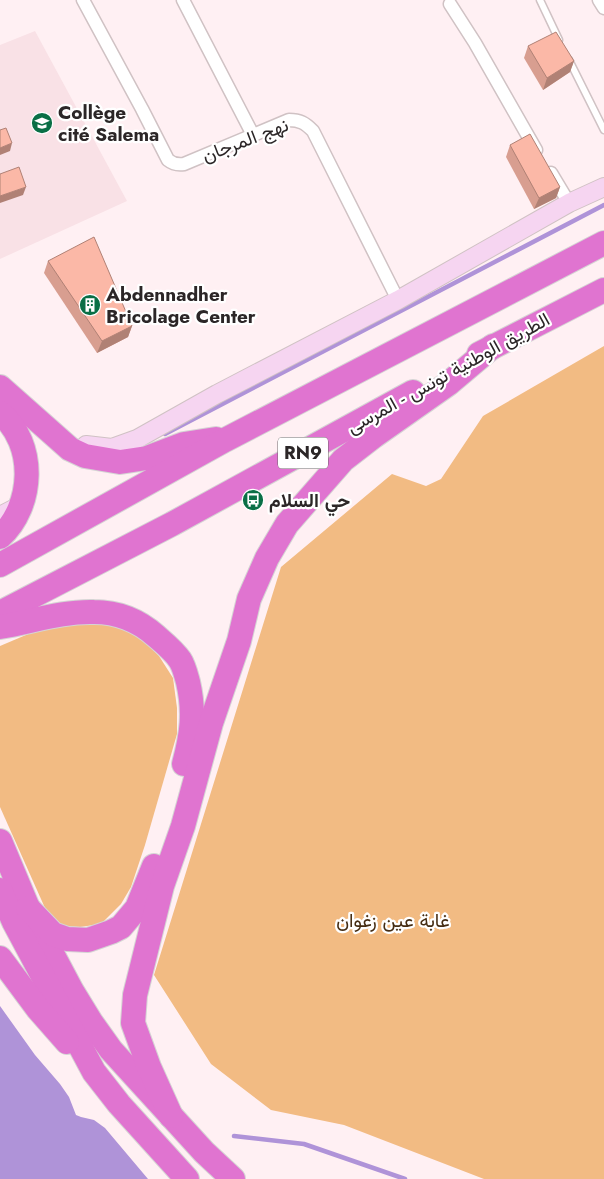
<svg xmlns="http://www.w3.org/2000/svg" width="604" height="1179" viewBox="0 0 604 1179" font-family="Jost,Vazirmatn,sans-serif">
	<rect width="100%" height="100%" fill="#fff0f3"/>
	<!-- built -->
	<polygon fill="#f9e1e6" points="35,31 127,201 0,259 0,45"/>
	<!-- green -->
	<g fill="#f2bb83">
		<polygon points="604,346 604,1179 484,1179 344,1125 271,1110 211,1064 154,975 281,567 392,474 426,486 441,479 483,416"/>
		<polygon points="72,623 98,623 126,629 145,642 159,656 173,678 177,708 177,734 145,845 131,887 121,904 101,924 80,927 62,926 45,908 0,807 0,646 33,632"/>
	</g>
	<!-- water -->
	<polygon fill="#af93d8" points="0,1006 35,1055 60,1084 69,1097 76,1115 81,1117 94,1120 105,1128 148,1179 0,1179"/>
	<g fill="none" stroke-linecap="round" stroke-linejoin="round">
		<!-- stream -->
		<g stroke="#af93d8" stroke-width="4.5">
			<polyline points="165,434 604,205"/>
			<polyline points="234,1136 304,1144 405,1179"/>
		</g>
		<!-- lane casing -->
		<g stroke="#d0c2c4" stroke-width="9">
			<g id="lane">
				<polyline points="540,0 559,40"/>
				<polyline points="569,60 604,130"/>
			</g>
		</g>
		<!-- street casing -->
		<g stroke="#d0c2c4" stroke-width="15">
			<g id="street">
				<path d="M83,0l59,109 26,51c5,4 10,5 16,4l105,-44c11,0 16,3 24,11l85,169"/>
				<polyline points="183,0 253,135"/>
				<polyline points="599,0 604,8"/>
				<polyline points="450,4 475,43 536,150"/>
				<polyline points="551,173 569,203"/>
			</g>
		</g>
		<!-- secondary casing -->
		<g stroke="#d0c2c4" stroke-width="20">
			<g id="secondary">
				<polyline points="86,445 112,448 137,439 217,394 398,300 569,203 604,187"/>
				<polyline points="0,516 23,504"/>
			</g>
		</g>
		<!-- highway casing -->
		<g stroke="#d5d4d4" stroke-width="26">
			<g id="highway">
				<polyline points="479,354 604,290"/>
				<polyline points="0,387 70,449 85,456 120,462 147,458 184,444 216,439"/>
				<path d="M0,413c37,31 34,93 0,124"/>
				<polyline points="0,565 225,440 604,243"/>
				<polyline points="0,613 172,524 413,392"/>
				<path d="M0,627c31,-5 62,-16 94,-15 23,0 44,8 62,24 8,7 18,15 24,24 4,6 6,15 8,22 7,30 4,52 -4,82"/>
				<polyline points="0,841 28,908 72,991 91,1022 111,1050 204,1152 233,1179"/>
				<polyline points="0,890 14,922 94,1072 119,1104 187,1179"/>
				<polyline points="28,908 53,934 67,939 88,940 111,932 121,927 137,908 154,866"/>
				<polyline points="0,958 38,1009 67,1042"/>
				<polyline points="171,1116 149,1067 133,1023 135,995 162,886 183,826 211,723 239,641 249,599 267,558 287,524 343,460 374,436 448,384 493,346"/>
			</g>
		</g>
		<!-- lane -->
		<use href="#lane" stroke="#fff" stroke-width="6"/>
		<!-- street -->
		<use href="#street" stroke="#fff" stroke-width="12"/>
		<!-- secondary -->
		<use href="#secondary" stroke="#f6d5f1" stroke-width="18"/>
		<!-- highway -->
		<use href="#highway" stroke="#e074d0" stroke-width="24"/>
	</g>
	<!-- wall -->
	<g fill="#d89e90">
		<polygon points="528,46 574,61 570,72 543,90 524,58"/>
		<polygon points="510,145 560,187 556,198 534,209 506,157"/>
		<polygon points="48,261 132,326 128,337 97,353 44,273"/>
	</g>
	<!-- shaded-wall -->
	<g fill="#b08175">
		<polygon points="574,61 570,72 543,90 547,78"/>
		<polygon points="12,143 10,151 0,155 0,148"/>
		<polygon points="26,187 23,195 0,203 0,196"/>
		<polygon points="560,187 556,198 534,209 539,198"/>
		<polygon points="132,326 128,337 97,353 102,341"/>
	</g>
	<!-- building -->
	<g fill="#fbb8a7" stroke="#b08175">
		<polygon points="556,32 574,61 547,78 528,46"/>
		<polygon points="6,128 12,143 0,148 0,130"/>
		<polygon points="530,134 560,187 539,198 510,145"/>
		<polygon points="19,167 26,187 0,196 0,174"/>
		<polygon points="94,237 132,326 102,341 48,261"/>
	</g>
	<!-- icons -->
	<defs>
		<g id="school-disc" transform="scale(1.125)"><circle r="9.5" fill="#0a6f46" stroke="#fff"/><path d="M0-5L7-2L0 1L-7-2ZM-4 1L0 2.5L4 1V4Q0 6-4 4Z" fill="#fff"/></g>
		<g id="building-disc" transform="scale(1.125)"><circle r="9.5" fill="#0a6f46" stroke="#fff"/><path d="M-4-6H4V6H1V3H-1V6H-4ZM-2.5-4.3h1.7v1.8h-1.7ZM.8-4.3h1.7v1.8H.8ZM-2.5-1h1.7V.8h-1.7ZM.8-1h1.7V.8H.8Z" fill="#fff"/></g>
		<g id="bus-disc" transform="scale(1.125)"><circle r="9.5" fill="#0a6f46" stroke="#fff"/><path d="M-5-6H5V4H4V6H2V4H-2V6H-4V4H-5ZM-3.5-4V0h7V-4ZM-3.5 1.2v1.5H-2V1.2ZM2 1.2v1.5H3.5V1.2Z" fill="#fff"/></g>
	</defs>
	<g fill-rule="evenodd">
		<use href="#school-disc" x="42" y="123"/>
		<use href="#building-disc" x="90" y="305"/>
		<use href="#bus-disc" x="253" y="500"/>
	</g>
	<g text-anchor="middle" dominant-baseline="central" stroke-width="4.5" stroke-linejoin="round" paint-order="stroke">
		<!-- shield labels -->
		<rect fill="#fff" stroke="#6b6768" stroke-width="1" x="278" y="437.5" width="50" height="31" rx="4"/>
		<g font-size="18" font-weight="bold" fill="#2b2627">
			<text x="303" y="453">RN9</text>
		</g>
		<!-- poi labels -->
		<g font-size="19" font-weight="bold" fill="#2b2627" stroke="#fff" text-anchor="start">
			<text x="58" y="112">Collège<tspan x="58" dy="22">cité Salema</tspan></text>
			<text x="106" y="294">Abdennadher<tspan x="106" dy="22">Bricolage Center</tspan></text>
			<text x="269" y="500">حي السلام</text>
		</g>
		<!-- street labels -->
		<g font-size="19" fill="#2b2627" stroke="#fff">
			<text transform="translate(245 140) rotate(-21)">نهج المرجان</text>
			<text transform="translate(448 373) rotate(-29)">الطريق الوطنية تونس - المرسى</text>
		</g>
		<!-- park labels -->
		<g font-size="19" fill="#452c12" stroke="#fff">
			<text x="393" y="920">غابة عين زغوان</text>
		</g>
	</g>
</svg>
